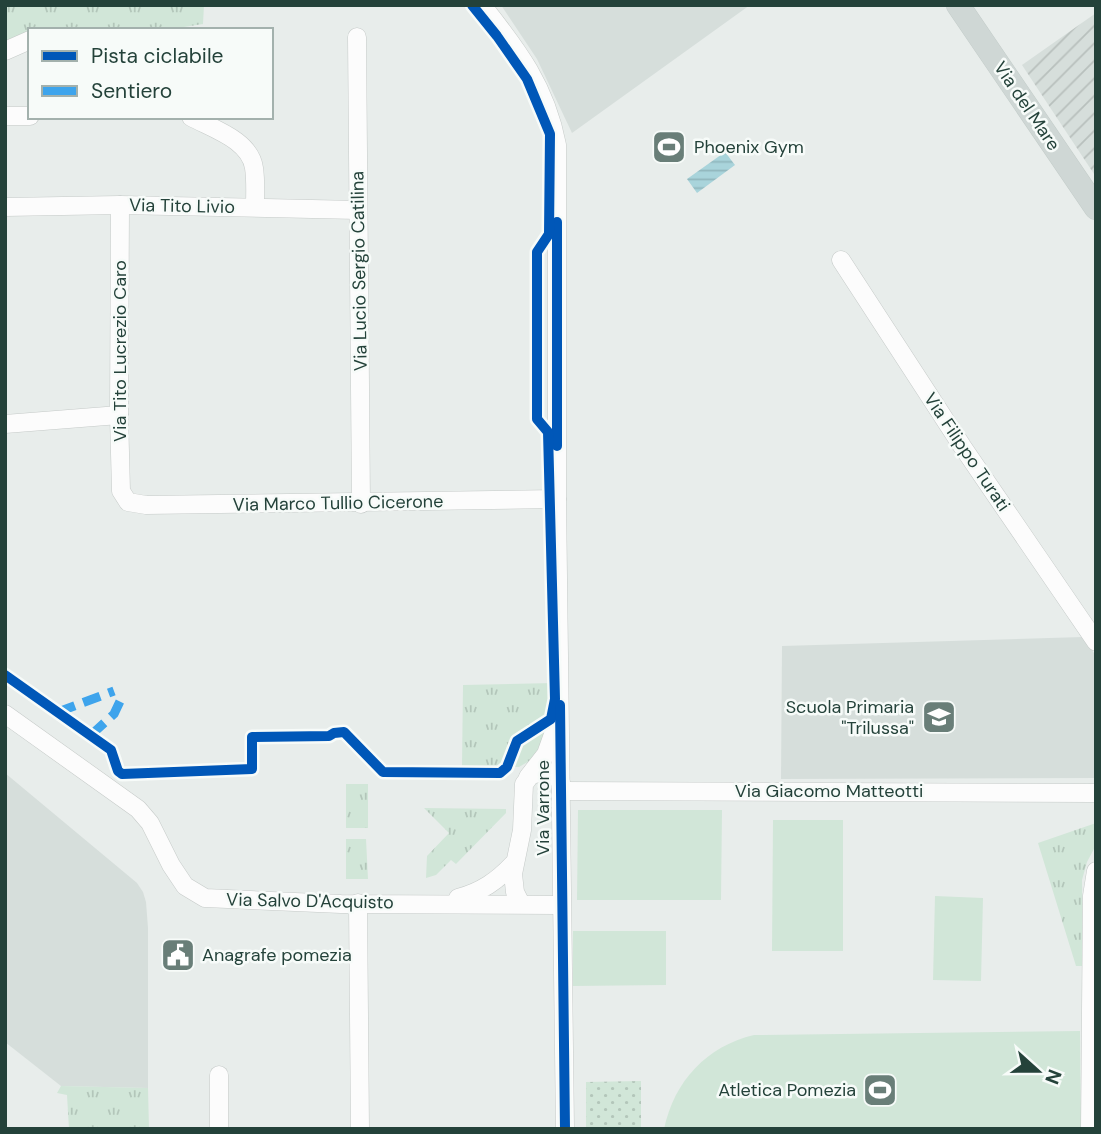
<svg xmlns="http://www.w3.org/2000/svg" width="1101" height="1134" viewBox="0 0 1101 1134" font-family="'DM Sans',sans-serif">
	<defs>
		<pattern id="industrial-furrows" width="10" height="10" patternUnits="userSpaceOnUse" patternTransform="scale(1.75)"><rect width="10" height="10" fill="#d6dedb"/><path d="M-1 1l2-2M0 10L10 0M9 11l2-2" fill="none" stroke="#b8c0bd"/></pattern>
		<pattern id="grass-tufts" width="24" height="20" patternUnits="userSpaceOnUse" patternTransform="scale(1.75)"><rect width="24" height="20" fill="#d1e6d8"/><path d="M3 7l-1-3M5 7V3M7 7l1-3M15 17l-1-3M17 17v-4M19 17l1-3" fill="none" stroke="#b3c6ba"/></pattern>
		<pattern id="park-dots" width="8" height="8" patternUnits="userSpaceOnUse" patternTransform="scale(1.75)"><rect width="8" height="8" fill="#d1e6d8"/><path d="M2 2h.1M6 6h.1" fill="none" stroke="#b3c6ba" stroke-width="1.8" stroke-linecap="round"/></pattern>
		<pattern id="water-rules" width="6" height="5" patternUnits="userSpaceOnUse" patternTransform="scale(1.75)"><rect width="6" height="5" fill="#a9d4db"/><path d="M0 2.5h6" fill="none" stroke="#91b7bd"/></pattern>
	</defs>
	<rect width="100%" height="100%" fill="#e8edeb"/>
	<!-- built -->
	<g fill="#d6dedb">
		<polygon points="501,5 750,5 572,133 537,59"/>
		<polygon points="1083,637 1096,656 1096,778 781,779 782,646"/>
		<polygon points="5,773 137,883 143,892 146,902 148,928 148,1088 61,1086 5,1042"/>
	</g>
	<!-- industrial -->
	<polygon fill="url(#industrial-furrows)" points="1096,13 1096,177 1022,65"/>
	<!-- grass -->
	<g fill="url(#grass-tufts)">
		<polygon points="5,5 204,5 203,24 184,27 30,30 30,34 5,47"/>
		<polygon points="554,683 554,726 536,757 519,767 462,766 463,685"/>
		<rect x="346" y="784" width="22" height="44"/>
		<polygon points="424,808 506,809 506,813 456,864 451,860 436,875 426,878 427,856 449,833"/>
		<polygon points="1096,823 1096,845 1087,862 1082,880 1083,966 1076,966 1038,843"/>
		<polygon points="346,839 366,839 368,879 346,879"/>
		<polygon points="61,1086 148,1088 149,1129 69,1129 67,1095 57,1093"/>
	</g>
	<!-- park -->
	<polygon fill="url(#park-dots)" points="641,1081 641,1129 586,1129 586,1082"/>
	<!-- garden -->
	<g fill="#d1e6d8">
		<polygon points="578,810 722,810 721,900 577,900"/>
		<polygon points="773,820 843,820 843,951 772,951"/>
		<polygon points="935,896 983,898 981,981 933,980"/>
		<polygon points="573,931 666,931 666,985 573,986"/>
		<path d="M1080,1031l1,98h-417c10,-48 43,-83 90,-94z"/>
	</g>
	<!-- water -->
	<polygon fill="url(#water-rules)" points="725,152 735,165 697,193 687,179"/>
	<g fill="none" stroke-linecap="round" stroke-linejoin="round">
		<!-- minor casing -->
		<g stroke="#c5cac8" stroke-width="19">
			<g id="minor">
				<path d="M482,5c36,45 64,82 75,140v354l8,630"/>
				<polyline points="357,37 361,504"/>
				<polyline points="5,51 30,40"/>
				<polyline points="5,116 30,116"/>
				<path d="M191,117c22,12 59,23 63,51 2,13 1,27 1,39"/>
				<polyline points="120,205 119,415 121,491 128,502 146,505 557,499"/>
				<polyline points="5,207 120,205 358,210"/>
				<polyline points="841,260 962,446 1096,642"/>
				<polyline points="5,424 119,415"/>
				<polyline points="5,714 138,809 150,823 171,865 185,886 205,898 341,904 561,905"/>
				<polyline points="528,777 546,754 556,726"/>
				<polyline points="561,791 1096,793"/>
				<path d="M458,898c23,-6 39,-17 55,-34"/>
				<polyline points="358,903 360,1129"/>
				<polyline points="521,904 515,892 513,874 522,830 524,784 531,775 543,772 553,773 561,783"/>
				<polyline points="219,1075 219,1129"/>
				<polyline points="1090,1129 1092,896 1096,871"/>
			</g>
		</g>
		<!-- major casing -->
		<g stroke="#c3ccc9" stroke-width="24">
			<polyline id="major" points="958,5 1096,208"/>
		</g>
		<!-- minor -->
		<use href="#minor" stroke="#fcfcfc" stroke-width="18"/>
		<!-- major -->
		<use href="#major" stroke="#cfd7d5" stroke-width="23"/>
		<!-- quiet -->
		<g stroke="#3ea4ec" stroke-width="9" stroke-dasharray="18 9" stroke-linecap="butt">
			<polyline points="58,712 114,691"/>
			<polyline points="91,735 114,714 122,697"/>
		</g>
		<!-- cycleway casing -->
		<g stroke="#f7fbf9" stroke-width="15">
			<g id="cycleway">
				<polyline points="557,446 557,222"/>
				<polyline points="5,675 111,750 118,771 122,774 252,769 252,737 329,736 334,733 344,732 383,772 500,773 507,767 517,741 551,719 555,699 548,432 537,419 537,252 549,234 550,134 527,79 497,36 472,5"/>
				<polyline points="560,705 565,1129"/>
			</g>
		</g>
		<!-- cycleway -->
		<use href="#cycleway" stroke="#0057b8" stroke-width="10"/>
	</g>
	<!-- icons -->
	<defs>
		<g id="stadium-square" transform="scale(1.75)"><rect x="-9" y="-9" width="18" height="18" rx="4" fill="#697e78" stroke="#f7fbf9"/><path d="M0-5a6.5 5 0 1 0 0 10a6.5 5 0 1 0 0-10ZM-3.5-1.8h7v3.6h-7Z" fill="#fff"/></g>
		<g id="school-square" transform="scale(1.75)"><rect x="-9" y="-9" width="18" height="18" rx="4" fill="#697e78" stroke="#f7fbf9"/><path d="M0-5L7-2L0 1L-7-2ZM-4 1L0 2.5L4 1V4Q0 6-4 4Z" fill="#fff"/></g>
		<g id="civic-square" transform="scale(1.75)"><rect x="-9" y="-9" width="18" height="18" rx="4" fill="#697e78" stroke="#f7fbf9"/><path d="M-.6-6.5H3V-4.5H.6V-3L4-1V1h2V6H-6V1h2V-1L-.6-3ZM-1.2 2.5V6h2.4V2.5Z" fill="#fff"/></g>
	</defs>
	<g fill-rule="evenodd">
		<use href="#stadium-square" x="669" y="147"/>
		<use href="#school-square" x="939" y="717"/>
		<use href="#civic-square" x="178" y="955"/>
		<use href="#stadium-square" x="880" y="1090"/>
	</g>
	<g text-anchor="middle" dominant-baseline="central" stroke-width="5" stroke-linejoin="round" paint-order="stroke">
		<!-- street labels -->
		<g font-size="18" fill="#24423a" stroke="#f7fbf9">
			<text transform="translate(1027 106) rotate(56)">Via del Mare</text>
			<text transform="translate(182 206) rotate(1)">Via Tito Livio</text>
			<text transform="translate(359 271) rotate(-91)">Via Lucio Sergio Catilina</text>
			<text transform="translate(120 351) rotate(-90)">Via Tito Lucrezio Caro</text>
			<text transform="translate(967 452) rotate(56)">Via Filippo Turati</text>
			<text transform="translate(338 503) rotate(-1)">Via Marco Tullio Cicerone</text>
			<text x="829" y="791">Via Giacomo Matteotti</text>
			<text transform="translate(543 808) rotate(-90)">Via Varrone</text>
			<text transform="translate(310 901) rotate(1)">Via Salvo D'Acquisto</text>
		</g>
		<!-- poi labels -->
		<g font-size="18" fill="#24423a" stroke="#f7fbf9" text-anchor="start">
			<text x="694" y="147">Phoenix Gym</text>
			<text x="914" y="707" text-anchor="end">Scuola Primaria<tspan x="914" dy="21">"Trilussa"</tspan></text>
			<text x="202" y="955">Anagrafe pomezia</text>
			<text x="856" y="1090" text-anchor="end">Atletica Pomezia</text>
		</g>
	</g>
	<!-- border -->
	<rect width="1101" height="1134" fill="none" stroke="#24423a" stroke-width="14"/>
	<!-- legend -->
	<rect x="28" y="28" width="245" height="91" fill="#f7fbf9" stroke="#a3b1ad" stroke-width="2"/>
	<rect x="42" y="51" width="35" height="10" fill="#0057b8" stroke="#a3b1ad" stroke-width="2"/>
	<text x="91" y="63" font-size="21" fill="#24423a">Pista ciclabile</text>
	<rect x="42" y="86" width="35" height="10" fill="#3ea4ec" stroke="#a3b1ad" stroke-width="2"/>
	<text x="91" y="98" font-size="21" fill="#24423a">Sentiero</text>
	<!-- north arrow -->
	<g transform="translate(1038 1071) rotate(111)" stroke="#f7fbf9" stroke-width="5" paint-order="stroke">
	<path d="M0-5L12 26L0 18L-12 26Z" fill="#24423a"/>
	<text y="-10" font-size="19" font-weight="bold" text-anchor="middle" fill="#24423a">N</text>
	</g>
</svg>
